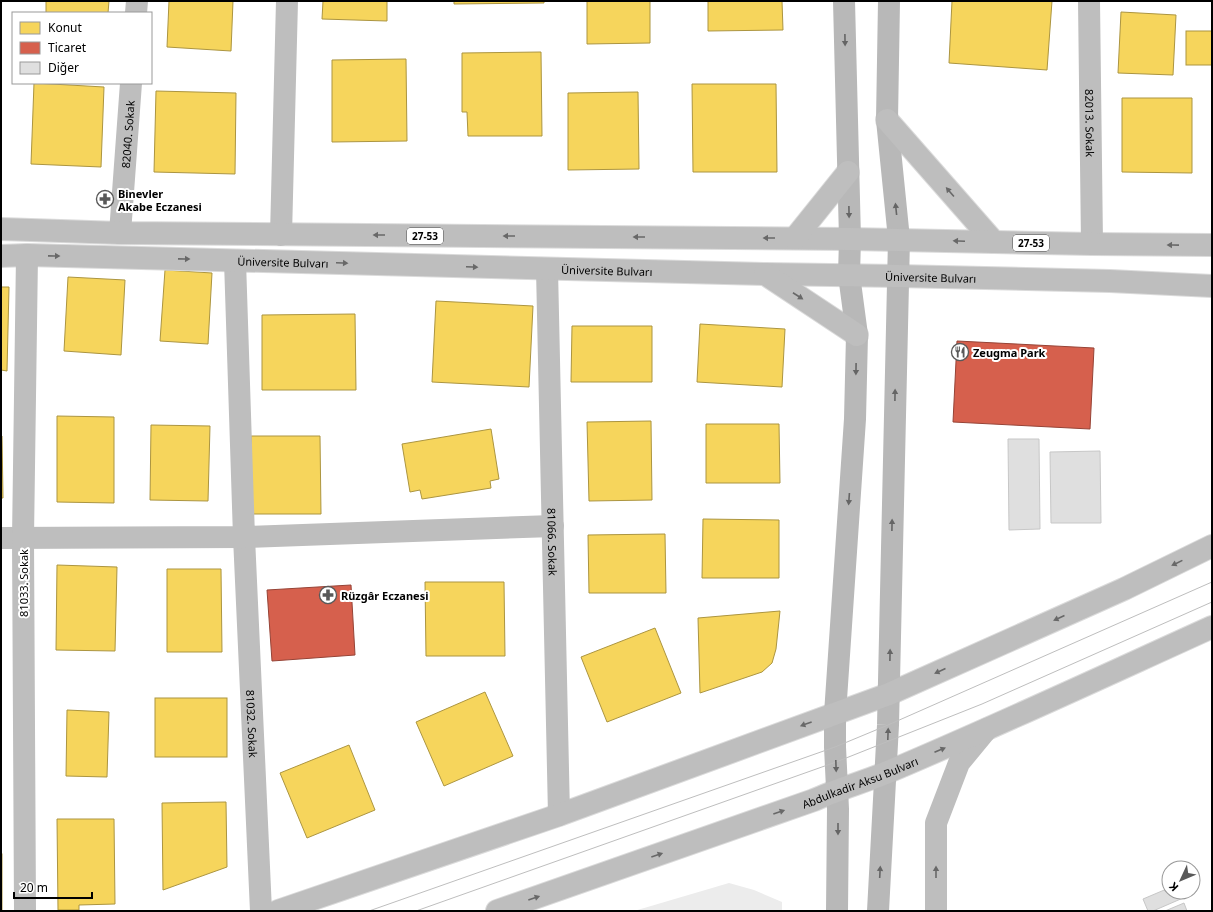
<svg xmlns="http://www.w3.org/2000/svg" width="1213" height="912" viewBox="0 0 1213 912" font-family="'Noto Sans',sans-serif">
	<rect width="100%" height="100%" fill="#fff"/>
	<!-- green -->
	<polygon fill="#ececec" points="729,883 754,890 782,902 782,911 634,911"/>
	<!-- homes -->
	<g fill="#f6d55c" stroke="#ac9540">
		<polygon points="46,1 109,1 108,13 46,13"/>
		<polygon points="169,1 233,1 231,51 167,47"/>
		<polygon points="323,1 387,1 387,21 322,19"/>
		<polygon points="454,1 544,1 544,3 454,4"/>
		<polygon points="587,1 650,1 650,43 587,44"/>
		<polygon points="708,1 782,1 783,30 708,31"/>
		<polygon points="952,1 1052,1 1047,70 949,63"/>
		<polygon points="1121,12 1176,15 1173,75 1118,73"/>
		<rect x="1186" y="31" width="26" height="34"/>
		<polygon points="541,52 542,136 468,136 467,112 462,112 462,53"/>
		<polygon points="406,59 407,141 332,142 332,60"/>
		<polygon points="34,83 104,87 101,167 31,164"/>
		<polygon points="692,84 776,84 777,172 693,172"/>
		<polygon points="156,91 236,93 235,174 154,172"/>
		<polygon points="638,92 639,169 568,170 568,93"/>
		<polygon points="1122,98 1192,98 1192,173 1122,172"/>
		<polygon points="165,270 212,273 208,344 160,341"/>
		<polygon points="68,277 125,280 121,355 64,351"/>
		<polygon points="1,287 9,287 7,371 1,370"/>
		<polygon points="436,301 533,306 529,387 432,382"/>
		<polygon points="355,314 356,390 262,390 262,315"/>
		<polygon points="700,324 785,329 782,387 697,382"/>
		<polygon points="572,326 652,326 652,382 571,382"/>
		<polygon points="57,416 114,417 114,503 57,502"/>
		<polygon points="651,421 652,500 589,501 587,422"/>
		<polygon points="706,424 779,424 780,483 706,483"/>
		<polygon points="151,425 210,426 208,501 150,500"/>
		<polygon points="491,429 499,479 490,481 491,488 422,499 420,490 410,492 402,444"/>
		<polygon points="1,436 2,436 3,498 1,498"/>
		<polygon points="251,436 320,436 321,514 252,514"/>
		<polygon points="703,519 779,520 779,578 702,578"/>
		<polygon points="665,534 666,593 589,593 588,535"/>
		<polygon points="57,565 117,567 115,651 56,650"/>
		<polygon points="167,569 221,569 222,652 167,652"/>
		<polygon points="425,582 504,582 505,656 426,656"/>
		<polygon points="780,611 776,649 772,663 762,672 700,693 698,618"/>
		<polygon points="655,628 681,693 607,722 581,657"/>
		<polygon points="485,692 513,756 444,786 416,722"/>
		<rect x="155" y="698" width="72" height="59"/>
		<polygon points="67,710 109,712 107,777 66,776"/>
		<polygon points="349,745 375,810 307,838 280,773"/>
		<polygon points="226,802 227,867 163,890 162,803"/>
		<polygon points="57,819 114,819 115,904 79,905 79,910 58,910"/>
		<rect x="1" y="854" width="1" height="57"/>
	</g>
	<!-- shops -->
	<g fill="#d6604d" stroke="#964336">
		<polygon points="957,341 1094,348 1090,429 953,422"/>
		<polygon points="351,585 355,655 272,661 267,590"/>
	</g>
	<!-- building -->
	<g fill="#dfdfdf" stroke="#c7c7c7">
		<polygon points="1008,439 1039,439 1040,529 1009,530"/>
		<polygon points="1100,451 1101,523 1051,523 1050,452"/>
		<polygon points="1169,888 1169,892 1181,892 1183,898 1153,911 1148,911 1143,899"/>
		<polygon points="1184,903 1187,911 1165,911"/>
	</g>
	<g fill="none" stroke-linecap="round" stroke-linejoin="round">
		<!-- primary casing -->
		<g stroke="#dbdbdb" stroke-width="24">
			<g id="primary">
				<polyline points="887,120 994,242"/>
				<polyline points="1,229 120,233 850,239 1092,244 1212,245"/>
				<polyline points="795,238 848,172"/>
				<path id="s5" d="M1,256l26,-1 738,19 133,2 212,5 102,5"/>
				<polyline points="765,274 857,335"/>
				<polyline points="278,911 559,815 889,694 1124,589 1212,546"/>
				<path id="s6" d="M497,911l317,-111c24,-11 50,-18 74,-28 109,-46 216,-96 324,-145"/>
			</g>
		</g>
		<!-- minor -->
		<g stroke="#bebebe" stroke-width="22">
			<path id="s1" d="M1089,1l3,243"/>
			<polyline points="136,13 137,1"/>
			<path id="s2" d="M120,233l11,-150"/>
			<polyline points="281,235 287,1"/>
			<path id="s3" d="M235,261l9,276 17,374"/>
			<path id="s4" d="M547,269l12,546"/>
			<polyline points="1,538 244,537 553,526"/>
			<polyline points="25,911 23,538 27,255"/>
			<polyline points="936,911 936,823 959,763 987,729"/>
		</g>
		<!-- secondary -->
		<g stroke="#b8b8b8" stroke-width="22">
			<polyline points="837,911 838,809 835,747 835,714 855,419 857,335 849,275 850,239 844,1"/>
			<polyline points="878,911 888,725 899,239 887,120 889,1"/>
		</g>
		<!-- primary -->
		<use href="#primary" stroke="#bebebe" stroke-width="22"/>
		<!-- tram -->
		<g stroke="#bebebe" stroke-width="1">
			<polyline points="369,911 835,747 888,725 1212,582"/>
			<polyline points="416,911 836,762 982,704 1212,602"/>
		</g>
	</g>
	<!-- one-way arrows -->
	<defs><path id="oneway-solid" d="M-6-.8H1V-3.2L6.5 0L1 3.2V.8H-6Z"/></defs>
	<g fill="#656565">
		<use href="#oneway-solid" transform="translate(845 40) rotate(89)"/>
		<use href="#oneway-solid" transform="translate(896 209) rotate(-96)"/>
		<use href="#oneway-solid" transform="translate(849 212) rotate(89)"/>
		<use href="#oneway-solid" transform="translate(856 369) rotate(91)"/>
		<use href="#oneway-solid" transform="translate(895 395) rotate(-89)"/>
		<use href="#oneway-solid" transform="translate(849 499) rotate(94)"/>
		<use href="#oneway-solid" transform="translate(892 525) rotate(-89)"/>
		<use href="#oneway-solid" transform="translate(890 655) rotate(-89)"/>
		<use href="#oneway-solid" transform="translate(888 734) rotate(-88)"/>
		<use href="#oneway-solid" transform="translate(836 766) rotate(88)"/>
		<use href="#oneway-solid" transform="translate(838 829) rotate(90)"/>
		<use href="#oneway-solid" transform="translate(880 872) rotate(-87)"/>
	</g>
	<g fill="#686868">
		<use href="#oneway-solid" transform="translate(950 192) rotate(-131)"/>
		<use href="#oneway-solid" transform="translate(379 235) rotate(-180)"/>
		<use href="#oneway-solid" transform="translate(509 236) rotate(-180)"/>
		<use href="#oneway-solid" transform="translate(639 237) rotate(-180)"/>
		<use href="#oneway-solid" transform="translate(769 238) rotate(-180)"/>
		<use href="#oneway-solid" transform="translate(959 241) rotate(-178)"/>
		<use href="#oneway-solid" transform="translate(1173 245) rotate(-179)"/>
		<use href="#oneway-solid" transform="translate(54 256) rotate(1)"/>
		<use href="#oneway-solid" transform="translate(184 259) rotate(1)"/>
		<use href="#oneway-solid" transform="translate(342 263) rotate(2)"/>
		<use href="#oneway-solid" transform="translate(472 267) rotate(2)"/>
		<use href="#oneway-solid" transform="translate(798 296) rotate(33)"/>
		<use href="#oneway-solid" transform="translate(1177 563) rotate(154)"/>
		<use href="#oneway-solid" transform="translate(1059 618) rotate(156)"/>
		<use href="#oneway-solid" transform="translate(940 671) rotate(156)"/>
		<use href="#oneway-solid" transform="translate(806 724) rotate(160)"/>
		<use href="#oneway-solid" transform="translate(940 750) rotate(-23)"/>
		<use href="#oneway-solid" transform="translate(779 812) rotate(-19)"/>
		<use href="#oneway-solid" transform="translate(657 855) rotate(-19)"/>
		<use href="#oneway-solid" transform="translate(936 872) rotate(-90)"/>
		<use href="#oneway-solid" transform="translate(534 898) rotate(-19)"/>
	</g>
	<!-- icons -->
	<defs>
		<g id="pharmacy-ring" transform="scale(0.9)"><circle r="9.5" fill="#fff" stroke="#595959" stroke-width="1.5"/><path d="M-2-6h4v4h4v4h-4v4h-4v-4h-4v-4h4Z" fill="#595959"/></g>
		<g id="restaurant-ring" transform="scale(0.9)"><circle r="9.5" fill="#fff" stroke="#595959" stroke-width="1.5"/><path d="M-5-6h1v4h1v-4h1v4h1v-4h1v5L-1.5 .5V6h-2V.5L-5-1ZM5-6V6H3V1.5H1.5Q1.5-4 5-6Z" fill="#595959"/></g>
	</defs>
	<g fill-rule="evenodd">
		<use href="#pharmacy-ring" x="105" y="199"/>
		<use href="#restaurant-ring" x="960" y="352"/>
		<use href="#pharmacy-ring" x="328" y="595"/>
	</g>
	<g text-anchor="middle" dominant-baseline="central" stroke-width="4" stroke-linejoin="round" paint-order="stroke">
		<!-- shield labels -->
		<g fill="#fff" stroke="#4c4c4c" stroke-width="1">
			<rect x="407" y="228" width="36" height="16" rx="3"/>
			<rect x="1013" y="235" width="36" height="16" rx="3"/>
		</g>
		<g font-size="10" font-weight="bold" fill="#000">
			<text x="425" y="236">27-53</text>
			<text x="1031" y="243">27-53</text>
		</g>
		<!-- street labels -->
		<g font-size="11" fill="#000" stroke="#fff">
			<text stroke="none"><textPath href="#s1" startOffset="122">82013. Sokak</textPath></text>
			<text stroke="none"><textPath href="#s2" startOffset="99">82040. Sokak</textPath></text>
			<text stroke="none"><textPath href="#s5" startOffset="282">Üniversite Bulvarı</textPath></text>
			<text stroke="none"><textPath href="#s5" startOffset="606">Üniversite Bulvarı</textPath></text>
			<text stroke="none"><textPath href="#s5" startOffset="930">Üniversite Bulvarı</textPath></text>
			<text stroke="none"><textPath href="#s4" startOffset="273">81066. Sokak</textPath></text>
			<text transform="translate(23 583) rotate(-90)">81033. Sokak</text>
			<text stroke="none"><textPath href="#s3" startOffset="463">81032. Sokak</textPath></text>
			<text stroke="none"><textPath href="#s6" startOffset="385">Abdulkadir Aksu Bulvarı</textPath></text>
		</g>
		<!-- poi labels -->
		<g font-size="11" font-weight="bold" fill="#000" stroke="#fff" text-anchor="start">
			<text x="118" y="193">Binevler<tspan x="118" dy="13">Akabe Eczanesi</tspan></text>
			<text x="973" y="352">Zeugma Park</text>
			<text x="341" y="595">Rüzgâr Eczanesi</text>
		</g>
	</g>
	<!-- border -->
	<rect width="1213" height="912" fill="none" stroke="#000000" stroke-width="4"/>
	<!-- legend -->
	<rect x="12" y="12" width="140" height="72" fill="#ffffff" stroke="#999999"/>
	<rect x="20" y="22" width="20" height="12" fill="#f6d55c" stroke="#999999"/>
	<text x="48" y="32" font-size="12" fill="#000000">Konut</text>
	<rect x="20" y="42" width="20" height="12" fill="#d6604d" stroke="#999999"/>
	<text x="48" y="52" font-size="12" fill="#000000">Ticaret</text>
	<rect x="20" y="62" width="20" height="12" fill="#dfdfdf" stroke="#999999"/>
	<text x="48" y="72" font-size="12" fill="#000000">Diğer</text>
	<!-- north arrow -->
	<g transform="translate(1181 880) rotate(226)"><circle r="19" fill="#ffffff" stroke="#999999"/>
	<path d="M0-3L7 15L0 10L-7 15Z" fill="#595959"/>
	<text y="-6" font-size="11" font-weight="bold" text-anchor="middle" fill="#000000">K</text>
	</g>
	<!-- scale -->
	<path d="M14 892v6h78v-6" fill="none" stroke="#000000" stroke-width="2"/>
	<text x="20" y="892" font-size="12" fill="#000000" stroke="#ffffff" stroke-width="3" paint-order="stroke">20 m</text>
</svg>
